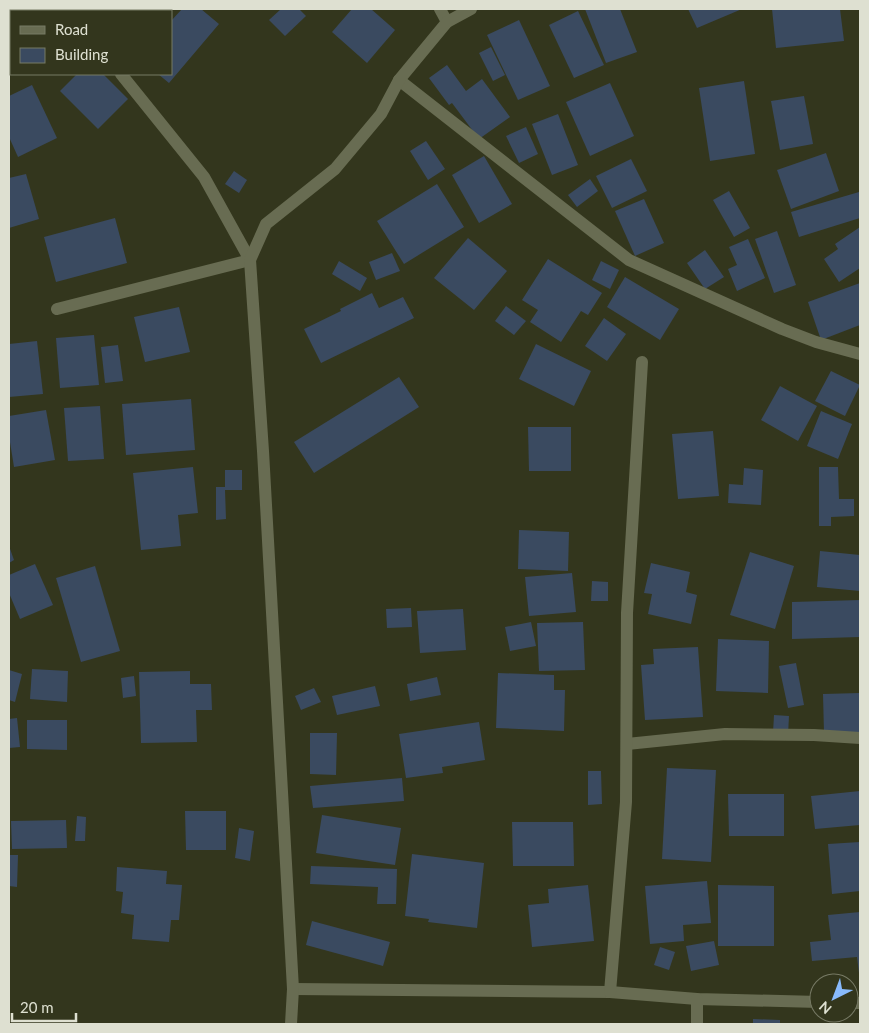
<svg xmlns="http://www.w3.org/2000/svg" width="869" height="1033" viewBox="0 0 869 1033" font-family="Lato,sans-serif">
	<rect width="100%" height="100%" fill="#33361d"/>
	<!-- building -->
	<g fill="#3a4a60">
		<polygon points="182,9 201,9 219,24 169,83 158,74 171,74 171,21"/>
		<polygon points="281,9 299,9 306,16 285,36 269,20"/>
		<polygon points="352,9 371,9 395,30 367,63 332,32"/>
		<polygon points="585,9 620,9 637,52 606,63"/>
		<polygon points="688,9 742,9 697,28"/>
		<polygon points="772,9 840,9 844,41 776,48"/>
		<polygon points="578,11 604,65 574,78 549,25"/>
		<polygon points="519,20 550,86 518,100 487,35"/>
		<polygon points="491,47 505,75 493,81 479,53"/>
		<polygon points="447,65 466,91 482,79 510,117 479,139 452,103 449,105 429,78"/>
		<polygon points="77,74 103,74 128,99 98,129 60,91"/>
		<polygon points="744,81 755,154 710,161 699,88"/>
		<polygon points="610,83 634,136 590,156 566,102"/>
		<polygon points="32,85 57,138 18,157 9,137 9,96"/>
		<polygon points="804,96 813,144 780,150 771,101"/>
		<polygon points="558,114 578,165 552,175 532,124"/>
		<polygon points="526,127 538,154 519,163 506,136"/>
		<polygon points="426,141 445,169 428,180 410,151"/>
		<polygon points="826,153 839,191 791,209 777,170"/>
		<polygon points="484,156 512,204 479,223 452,175"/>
		<polygon points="631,159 647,191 612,208 596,176"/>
		<polygon points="234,171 247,180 239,193 225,184"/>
		<polygon points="26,174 39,219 9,228 9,178"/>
		<polygon points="590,179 598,191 577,207 568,195"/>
		<polygon points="437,184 464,227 404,264 377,221"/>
		<polygon points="729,191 750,228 734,237 713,200"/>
		<polygon points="859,192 860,218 799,237 791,212"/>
		<polygon points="644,199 664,243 635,256 615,211"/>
		<polygon points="115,218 127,263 56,282 44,237"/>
		<polygon points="860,227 860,268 839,282 824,259 838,249 835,244"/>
		<polygon points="777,231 796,285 774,293 755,239"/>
		<polygon points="468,238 507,271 474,310 434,278"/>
		<polygon points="748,239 765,278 737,291 728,269 737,265 729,247"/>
		<polygon points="705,250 724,277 705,289 687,263"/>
		<polygon points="392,253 400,271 376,280 369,262"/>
		<polygon points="548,259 602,293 588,315 581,311 561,342 530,322 538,310 522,300"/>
		<polygon points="339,261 367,278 360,291 332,274"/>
		<polygon points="601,261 619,270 610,289 592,280"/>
		<polygon points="625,277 679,309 660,340 607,307"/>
		<polygon points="860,283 860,325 821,340 808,302"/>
		<polygon points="372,293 379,308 403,297 414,318 321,363 304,329 341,311 340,309"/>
		<polygon points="506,306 526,321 514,335 495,321"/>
		<polygon points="179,307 190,352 145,362 134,317"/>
		<polygon points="604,318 626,334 607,361 585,346"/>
		<polygon points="94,335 99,385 60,388 56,338"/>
		<polygon points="37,341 43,394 9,397 9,344"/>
		<polygon points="536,344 591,371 574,406 519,379"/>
		<polygon points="118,345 123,381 105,383 101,347"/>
		<polygon points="831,371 860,385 845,416 815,401"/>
		<polygon points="399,377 419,407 314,473 294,442"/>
		<polygon points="780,386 817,406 798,441 761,420"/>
		<polygon points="191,399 195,450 126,455 122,404"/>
		<polygon points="100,406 104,459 68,461 64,408"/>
		<polygon points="46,410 55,460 14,467 9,436 9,416"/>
		<polygon points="821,411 852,424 838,459 807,446"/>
		<polygon points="528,427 571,427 571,471 529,471"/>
		<polygon points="713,431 719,496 678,499 672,434"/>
		<polygon points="193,467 198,513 178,515 181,546 141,550 133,473"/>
		<polygon points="819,467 838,467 839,499 854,499 854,516 831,517 831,526 819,526"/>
		<polygon points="744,468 763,470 761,505 728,503 729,484 743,485"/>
		<polygon points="225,470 242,470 242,490 225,490 226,519 216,520 216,487 225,487"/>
		<polygon points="519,530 569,532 568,571 518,569"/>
		<polygon points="9,546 14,560 9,563"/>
		<polygon points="820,551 860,555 860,591 817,587"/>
		<polygon points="750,552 794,566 775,629 730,615"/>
		<polygon points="651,563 690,572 686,592 697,595 691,624 648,614 652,594 644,593"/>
		<polygon points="35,564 53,605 20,619 9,593 9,575"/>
		<polygon points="95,566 120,651 81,662 56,578"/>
		<polygon points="572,573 576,612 529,616 525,577"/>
		<polygon points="592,581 608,582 608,601 591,601"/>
		<polygon points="860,600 860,637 792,639 792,602"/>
		<polygon points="411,608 412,627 387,628 386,609"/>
		<polygon points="463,609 466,650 420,653 417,611"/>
		<polygon points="531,622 536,646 510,651 505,627"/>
		<polygon points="583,622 585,670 539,671 537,623"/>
		<polygon points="718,639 769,641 768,693 716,691"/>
		<polygon points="698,647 703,717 645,720 641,665 654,664 653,649"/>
		<polygon points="796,663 804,705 788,708 779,666"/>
		<polygon points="32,669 68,671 67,702 30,699"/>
		<polygon points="9,670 22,674 15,702 9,700"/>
		<polygon points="190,671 190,684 211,684 212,710 196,710 197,742 141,743 139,672"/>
		<polygon points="498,673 554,675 554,690 565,690 564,731 496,728"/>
		<polygon points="134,676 136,696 123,698 121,678"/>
		<polygon points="437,677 441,695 410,701 407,684"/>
		<polygon points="375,686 380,706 337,715 332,696"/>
		<polygon points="314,688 321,702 301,710 295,696"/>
		<polygon points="860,693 860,733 824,733 823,694"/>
		<polygon points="774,715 789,716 788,735 773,733"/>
		<polygon points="17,718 20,747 9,748 9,719"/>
		<polygon points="27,720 67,720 67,750 27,749"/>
		<polygon points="479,722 485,760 442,767 443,773 406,778 399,734"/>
		<polygon points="310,733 337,733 336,775 310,774"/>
		<polygon points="667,768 716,770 711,862 662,859"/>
		<polygon points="588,771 601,771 602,804 588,805"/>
		<polygon points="402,778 404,801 313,808 310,786"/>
		<polygon points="860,791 860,825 815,829 811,796"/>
		<polygon points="728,794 784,794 784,836 729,836"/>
		<polygon points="185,811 226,811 226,850 186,850"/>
		<polygon points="322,815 401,828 395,865 316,853"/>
		<polygon points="77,816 86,817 85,841 75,841"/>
		<polygon points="66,820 67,848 12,849 11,821"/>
		<polygon points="512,822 573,822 574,866 513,866"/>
		<polygon points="239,828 254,831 250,861 235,858"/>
		<polygon points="860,842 860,891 832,894 828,844"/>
		<polygon points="412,854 484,863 477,928 428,922 429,919 405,916"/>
		<polygon points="9,855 18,855 17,887 9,886"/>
		<polygon points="311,866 397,869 396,904 377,904 378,887 310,884"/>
		<polygon points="117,867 167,871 166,884 182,885 179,920 171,920 169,942 132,939 134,915 121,913 123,892 116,891"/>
		<polygon points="707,881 711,923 683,925 684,941 650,944 645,886"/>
		<polygon points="588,885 594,941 532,947 528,905 549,903 548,889"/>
		<polygon points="718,885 774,886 774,946 718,946"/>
		<polygon points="860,912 860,973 859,973 857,957 812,961 810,942 831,940 828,915"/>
		<polygon points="312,921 390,942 383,966 306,945"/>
		<polygon points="714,941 719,965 691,971 686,946"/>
		<polygon points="660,947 675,952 669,970 654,965"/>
		<polygon points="753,1019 780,1020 780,1024 753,1024"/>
	</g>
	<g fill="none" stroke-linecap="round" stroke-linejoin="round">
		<!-- street -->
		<g stroke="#686c52" stroke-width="12">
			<polyline points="78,9 80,11"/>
			<polyline points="440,9 447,22"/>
			<polyline points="399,80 629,260 782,329 816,342 860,354"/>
			<polyline points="57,309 250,260 204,177 121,74"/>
			<polyline points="627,744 725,734 814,735 860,738"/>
			<polyline points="293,989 610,992 697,999 819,1002"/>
			<polyline points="610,992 626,802 627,613 642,362"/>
			<polyline points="697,999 697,1024"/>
			<polyline points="849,1003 860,1003"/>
			<polyline points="291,1024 293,989 263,451 250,260 266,224 335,169 381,114 399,80 447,22 471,9"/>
		</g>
	</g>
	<!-- border -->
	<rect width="869" height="1033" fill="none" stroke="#dee0d1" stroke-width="20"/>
	<!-- legend -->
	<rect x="10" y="10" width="162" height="65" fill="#33361d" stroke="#777a65"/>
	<rect x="20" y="26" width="25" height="8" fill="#686c52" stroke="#777a65"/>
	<text x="55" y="35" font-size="15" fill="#dee0d1">Road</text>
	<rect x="20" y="48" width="25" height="15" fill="#3a4a60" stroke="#777a65"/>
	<text x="55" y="60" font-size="15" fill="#dee0d1">Building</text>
	<!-- north arrow -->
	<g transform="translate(834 998) rotate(222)"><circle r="24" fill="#33361d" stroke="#777a65"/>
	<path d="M0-4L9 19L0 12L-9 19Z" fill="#88bafc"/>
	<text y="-8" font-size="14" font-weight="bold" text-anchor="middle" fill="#dee0d1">N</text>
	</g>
	<!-- scale -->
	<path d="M12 1013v8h64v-8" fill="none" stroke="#dee0d1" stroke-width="2.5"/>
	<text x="20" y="1013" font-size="15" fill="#dee0d1" stroke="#33361d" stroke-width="4" paint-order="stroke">20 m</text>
</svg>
